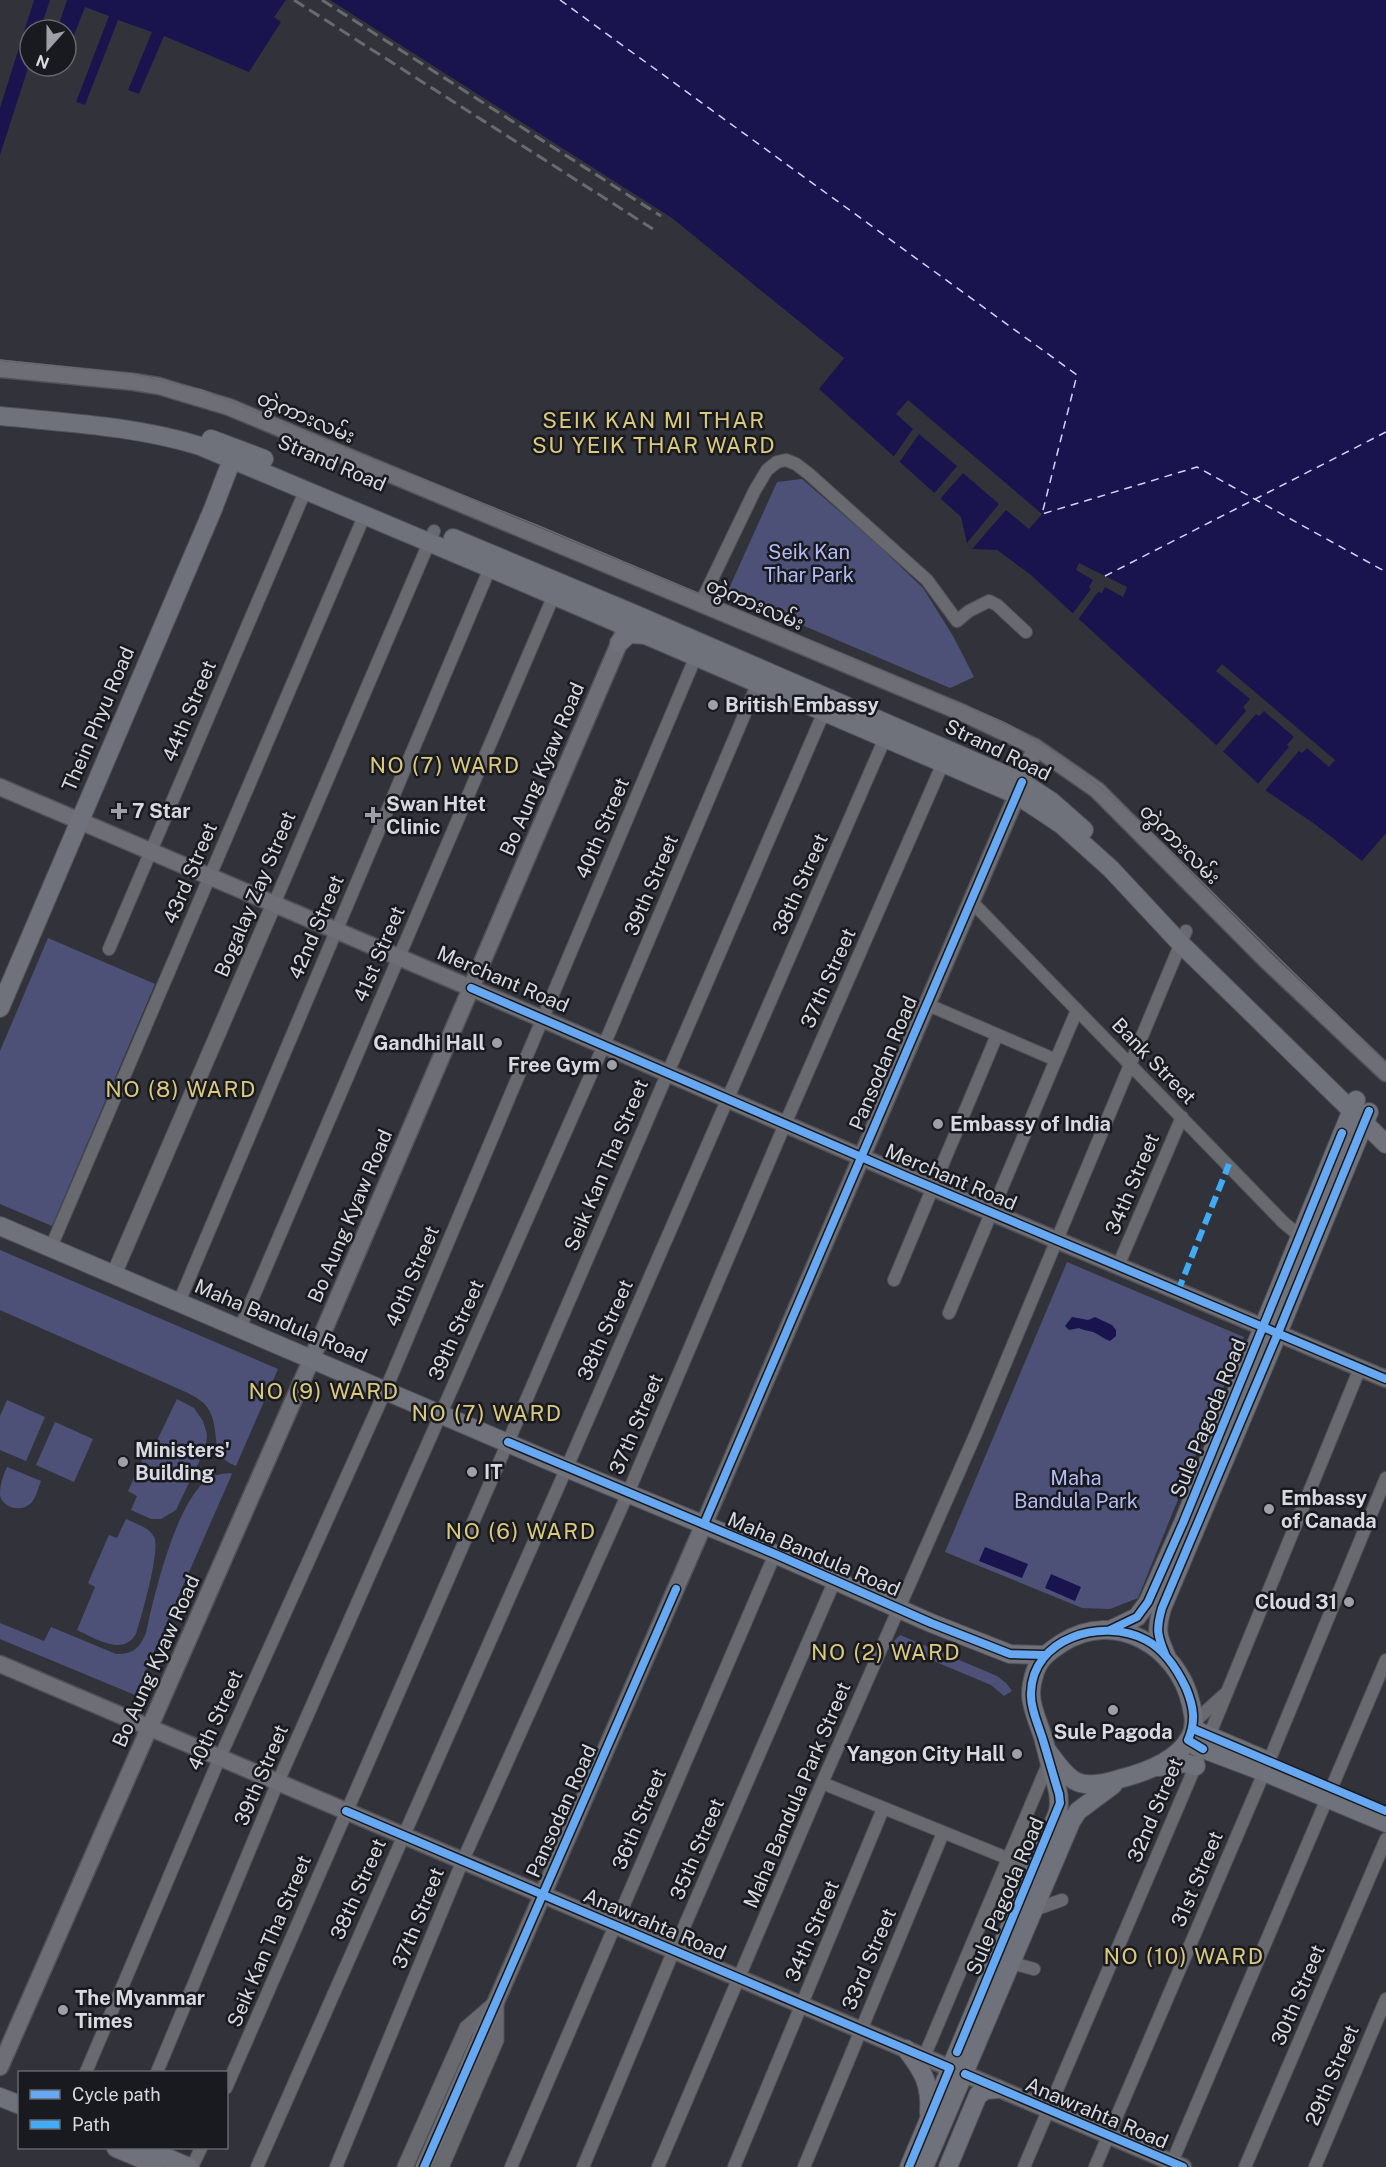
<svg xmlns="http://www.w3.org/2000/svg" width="1386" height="2167" viewBox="0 0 1386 2167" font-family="'Public Sans','Noto Sans Myanmar',sans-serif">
	<rect width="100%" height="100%" fill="#32333a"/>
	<!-- green -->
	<g fill="#4d5177">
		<polygon points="802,479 876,543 923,588 953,636 974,677 950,688 727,593 777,482"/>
		<polygon points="48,938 155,984 52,1226 0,1204 0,1051"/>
		<path d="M0,1250l278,119 -42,97c-30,-11 -13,-36 -29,-59 -4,-6 -12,-10 -19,-14l-188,-83z"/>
		<polygon points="1067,1262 1244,1337 1138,1598 1110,1609 1082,1608 945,1552"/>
		<polygon points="177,1399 194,1408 203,1421 207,1434 206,1447 176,1510 161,1519 151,1519 131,1510 137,1496 128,1491 148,1447 153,1449"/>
		<polygon points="7,1400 45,1417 26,1461 0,1450 0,1416"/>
		<polygon points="55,1422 93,1439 74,1482 36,1465"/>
		<path d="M7,1467l34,14c-3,7 -5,17 -10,22 -9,10 -29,5 -31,-8 0,-11 3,-19 7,-28z"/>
		<path d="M230,1473l2,1 -97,221 -135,-56v-16l44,18 7,-14 65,27c17,0 23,-5 30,-21 9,-41 28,-122 58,-151 7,-7 16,-8 26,-9z"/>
		<path d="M126,1519c10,5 23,8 28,18 7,12 -13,81 -18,97 -14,23 -41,4 -59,-4l18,-43 -7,-4 21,-48 8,3z"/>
		<polygon points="900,1635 997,1676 1006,1683 1012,1691 1004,1696 991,1685 912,1652 893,1653 890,1645"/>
	</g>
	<!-- water -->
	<g fill="#19144d">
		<polygon points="34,0 50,0 40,30 30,30 30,62 0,155 0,108"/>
		<polygon points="67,0 286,0 274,17 281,22 249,72 164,36 139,94 128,90 152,32 118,20 85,105 76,102 109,16 85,7 66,56 66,30 57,30"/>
		<polygon points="330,0 1386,0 1386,833 1362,861 1316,825 1265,790 1031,575 997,550 972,549 967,543 961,517 819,389 844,358 672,218"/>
		<path d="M1072,1317l16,3 7,-3 17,8 4,5v6l-6,5c-7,-2 -11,-7 -17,-9 -5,-2 -9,-1 -14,-4l-10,2 -4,-4z"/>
		<polygon points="985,1547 1028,1564 1022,1578 979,1561"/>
		<polygon points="1051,1574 1081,1587 1075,1601 1045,1588"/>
	</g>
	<!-- pier -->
	<g fill="#32333a">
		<polygon points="908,400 1042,514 1029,529 1006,510 972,549 967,543 999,504 963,473 939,500 933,495 957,466 919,434 898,464 892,459 913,429 896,414"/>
		<polygon points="1079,563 1127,587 1123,597 1105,587 1102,593 1098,592 1077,621 1071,616 1091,589 1089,587 1093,580 1076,570"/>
		<polygon points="1222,664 1335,760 1329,767 1307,748 1302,753 1299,751 1263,793 1256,786 1289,747 1287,745 1294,737 1264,711 1259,716 1256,714 1221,754 1214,748 1246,711 1243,707 1250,699 1216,671"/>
	</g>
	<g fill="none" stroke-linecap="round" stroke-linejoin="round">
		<!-- ferry -->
		<g stroke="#cfd6fd" stroke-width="1.5" stroke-dasharray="8 6" stroke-linecap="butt">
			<polyline points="560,0 1077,375 1042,514 1197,467 1386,572"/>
			<polyline points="1105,576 1386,432"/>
		</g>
		<!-- minor casing -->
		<g stroke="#515157" stroke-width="14">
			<g id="minor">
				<polyline points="705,605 704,596 755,490 767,470 777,462 786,460 796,464 809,474 927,580 957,621 969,611 989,601 997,605 1026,632"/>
				<polyline points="971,901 1284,1223 1300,1236 1305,1239"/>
				<polyline points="274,904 434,531"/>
				<polyline points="109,949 306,489"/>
				<polyline points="926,1004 1056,1060"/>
				<polyline points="51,1247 365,514"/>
				<polyline points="1118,1266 1182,1117"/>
				<polyline points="894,1280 997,1035"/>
				<polyline points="179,1302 490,568"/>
				<polyline points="949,1313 1077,1010"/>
				<polyline points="240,1328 554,595"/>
				<polyline points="1195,1721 1225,1694"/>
				<polyline points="1207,1741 1360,1368"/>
				<polyline points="822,1783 1034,1869"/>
				<polyline points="1034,1910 1062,1900"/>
				<polyline points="1011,1963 1034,1969"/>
				<polyline points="924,2057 1049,1762"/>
				<polyline points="86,2072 220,1757 383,1396 696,656"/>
				<polyline points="157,2072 278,1782 604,1045 760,678"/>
				<polyline points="226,2088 505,1449 827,705"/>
				<polyline points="192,2167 201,2148"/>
				<polyline points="257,2167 564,1474 885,738"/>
				<polyline points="336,2167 463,1860 625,1500 785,1124 943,763"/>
				<polyline points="511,2167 775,1554"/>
				<polyline points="583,2167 674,1950 835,1580"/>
				<polyline points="658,2167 822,1783 977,1431 1186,931"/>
				<polyline points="734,2167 883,1809"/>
				<polyline points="804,2167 943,1833"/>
				<polyline points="1024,2167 1198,1760"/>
				<polyline points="1095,2167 1269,1761 1386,1478"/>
				<polyline points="1170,2167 1386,1660"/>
				<polyline points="1245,2167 1386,1839"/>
				<polyline points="1315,2167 1386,1999"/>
			</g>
		</g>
		<!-- tertiary casing -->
		<g stroke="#515157" stroke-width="17">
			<g id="tertiary">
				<polyline points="114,1274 274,904"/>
				<polyline points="405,2167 467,2028 496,2003"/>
				<polyline points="441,2167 496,2040 496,2003"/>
			</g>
		</g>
		<!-- secondary casing -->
		<g stroke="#515157" stroke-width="19">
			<g id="secondary">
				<polyline points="0,369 134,382 159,386 229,407 963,713 1035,747 1097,790 1268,962 1386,1073"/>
				<polyline points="0,787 471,988 905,1176 1386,1379"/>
				<polyline points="0,1664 1183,2167"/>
				<polyline points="0,2067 309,1365 624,632"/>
				<polyline points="424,2167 704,1524 1017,795 1035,747"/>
			</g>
		</g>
		<!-- primary casing -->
		<g stroke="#515157" stroke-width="20">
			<g id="primary">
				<path d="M0,416c67,7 136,10 200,30l290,122 527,227 45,30 49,44 69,74 206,201"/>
				<polyline points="211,439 264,459"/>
				<polyline points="453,538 632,613 1022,782 1051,801 1084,830"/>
				<polyline points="619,643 629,634 647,635"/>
				<polyline points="0,1008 213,509 236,449"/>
				<polyline points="0,1226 566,1468 775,1554 931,1623 1010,1654 1044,1655"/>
				<polyline points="1110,1630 1137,1617 1148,1602 1183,1523 1356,1100"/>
				<path d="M1166,1655c-9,-20 -10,-25 -4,-47l116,-275 91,-221"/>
				<polyline points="1193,1729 1268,1761"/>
				<polyline points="1188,1740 1195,1746 1264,1772 1386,1823"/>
				<polyline points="1158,1767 1185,1763 1196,1766"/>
				<path d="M906,2049c17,22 25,35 23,64"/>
				<polyline points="0,2097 20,2105"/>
				<polyline points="116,2148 156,2165"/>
				<polyline points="144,2148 189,2167"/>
				<path d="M909,2167l149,-355c3,-16 -2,-29 -7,-44 -3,-10 -5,-20 -8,-31 -4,-13 -12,-29 -12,-43 0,-7 2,-16 4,-22 5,-15 15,-21 27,-29 53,-34 116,3 129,61 3,13 5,23 -2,35 -13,22 -46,34 -70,40 -43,13 -48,3 -73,-30"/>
				<polyline points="924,2167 1071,1822 1078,1811 1113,1785"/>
				<polyline points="948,2167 978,2095 986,2090 998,2089"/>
			</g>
		</g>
		<!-- minor -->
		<use href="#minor" stroke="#696a70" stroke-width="12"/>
		<!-- tertiary -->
		<use href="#tertiary" stroke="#696a70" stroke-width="15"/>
		<!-- secondary -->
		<use href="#secondary" stroke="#6d6e76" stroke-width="16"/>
		<!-- primary -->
		<use href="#primary" stroke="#6f717b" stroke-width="18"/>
		<!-- tram -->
		<path stroke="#696a6f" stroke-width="1.5" d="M0,360l133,14 69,16 337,136 464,196c86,44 149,111 217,178 55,55 111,109 166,163"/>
		<!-- rail -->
		<g stroke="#696a6f" stroke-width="3" stroke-dasharray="12 6" stroke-linecap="butt">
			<polyline points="294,0 653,229"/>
			<polyline points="322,0 661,216"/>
		</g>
		<!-- quiet -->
		<polyline stroke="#42abf6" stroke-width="6" stroke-dasharray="12 6" stroke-linecap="butt" points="1178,1291 1229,1164"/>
		<!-- cycleway casing -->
		<g stroke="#191a1f" stroke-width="11">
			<g id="cycleway">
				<polyline points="471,988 905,1176 1386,1379"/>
				<polyline points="508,1442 775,1554 931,1623 1010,1654 1044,1655"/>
				<polyline points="704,1524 1022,782"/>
				<polyline points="1110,1630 1137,1617 1148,1602 1183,1523 1342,1133"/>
				<path d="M1165,1654c-8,-19 -9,-25 -3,-46l116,-275 91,-222"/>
				<polyline points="1193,1729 1386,1811"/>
				<polyline points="346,1811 950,2068 909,2167"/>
				<path d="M957,2052l103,-249 -1,-9c-6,-19 -11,-38 -17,-57 -4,-13 -12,-30 -11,-44 1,-55 71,-76 115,-53 19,10 31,29 40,48 8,19 10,34 2,52l15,9"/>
				<polyline points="965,2074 1183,2167"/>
				<polyline points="424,2167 676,1589"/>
			</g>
		</g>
		<!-- cycleway -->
		<use href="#cycleway" stroke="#66a8f1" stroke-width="8"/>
	</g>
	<!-- markers -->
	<g fill="#9ea0a7" stroke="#191a1f" stroke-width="2">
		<circle cx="713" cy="705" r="6"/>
		<path d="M116 802h6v6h6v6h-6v6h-6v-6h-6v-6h6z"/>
		<path d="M370 806h6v6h6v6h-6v6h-6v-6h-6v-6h6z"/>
		<circle cx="497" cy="1043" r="6"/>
		<circle cx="612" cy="1065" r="6"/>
		<circle cx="938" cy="1124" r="6"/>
		<circle cx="123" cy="1462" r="6"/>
		<circle cx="472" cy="1472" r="6"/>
		<circle cx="1269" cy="1509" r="6"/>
		<circle cx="1349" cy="1602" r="6"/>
		<circle cx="1113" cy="1710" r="6"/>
		<circle cx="1017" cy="1754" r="6"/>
		<circle cx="63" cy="2010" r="6"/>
	</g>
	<g text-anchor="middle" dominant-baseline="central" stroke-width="5" stroke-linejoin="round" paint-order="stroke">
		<!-- street labels -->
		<g font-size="20" fill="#d8dae1" stroke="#191a1f">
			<text transform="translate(306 417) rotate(23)">တွဲကားလမ်း</text>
			<text transform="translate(332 463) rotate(23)">Strand Road</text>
			<text transform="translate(755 604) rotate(23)">တွဲကားလမ်း</text>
			<text transform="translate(189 711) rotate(-67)">44th Street</text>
			<text transform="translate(98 719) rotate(-67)">Thein Phyu Road</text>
			<text transform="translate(998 750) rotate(26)">Strand Road</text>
			<text transform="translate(542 769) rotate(-67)">Bo Aung Kyaw Road</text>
			<text transform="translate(602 828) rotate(-67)">40th Street</text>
			<text transform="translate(1180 844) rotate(45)">တွဲကားလမ်း</text>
			<text transform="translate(190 873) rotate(-67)">43rd Street</text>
			<text transform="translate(800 884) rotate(-66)">38th Street</text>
			<text transform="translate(651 885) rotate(-67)">39th Street</text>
			<text transform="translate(255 894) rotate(-67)">Bogalay Zay Street</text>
			<text transform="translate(316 927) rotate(-67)">42nd Street</text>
			<text transform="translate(379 954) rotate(-67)">41st Street</text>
			<text transform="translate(828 978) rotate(-66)">37th Street</text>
			<text transform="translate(503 979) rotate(23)">Merchant Road</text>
			<text transform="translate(1154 1061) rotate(46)">Bank Street</text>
			<text transform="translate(883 1063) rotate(-67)">Pansodan Road</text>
			<text transform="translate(606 1165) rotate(-67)">Seik Kan Tha Street</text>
			<text transform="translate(951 1177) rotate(23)">Merchant Road</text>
			<text transform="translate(1132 1184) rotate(-67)">34th Street</text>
			<text transform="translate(350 1216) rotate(-67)">Bo Aung Kyaw Road</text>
			<text transform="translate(412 1276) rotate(-67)">40th Street</text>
			<text transform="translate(281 1321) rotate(23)">Maha Bandula Road</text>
			<text transform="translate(456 1330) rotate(-66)">39th Street</text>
			<text transform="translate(605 1330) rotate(-66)">38th Street</text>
			<text transform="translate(1208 1418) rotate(-68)">Sule Pagoda Road</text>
			<text transform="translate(636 1424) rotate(-67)">37th Street</text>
			<text transform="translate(814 1554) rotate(23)">Maha Bandula Road</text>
			<text transform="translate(156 1661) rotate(-66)">Bo Aung Kyaw Road</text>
			<text transform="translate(215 1720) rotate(-66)">40th Street</text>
			<text transform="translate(261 1775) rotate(-67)">39th Street</text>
			<text transform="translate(797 1795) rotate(-67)">Maha Bandula Park Street</text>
			<text transform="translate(1155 1810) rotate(-67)">32nd Street</text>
			<text transform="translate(561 1811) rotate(-66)">Pansodan Road</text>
			<text transform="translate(639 1819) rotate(-67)">36th Street</text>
			<text transform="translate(697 1849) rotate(-67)">35th Street</text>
			<text transform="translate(1197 1879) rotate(-67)">31st Street</text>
			<text transform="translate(358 1889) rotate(-66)">38th Street</text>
			<text transform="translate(1005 1896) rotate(-67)">Sule Pagoda Road</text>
			<text transform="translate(418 1918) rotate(-68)">37th Street</text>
			<text transform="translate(655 1924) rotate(23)">Anawrahta Road</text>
			<text transform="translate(812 1931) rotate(-67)">34th Street</text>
			<text transform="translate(269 1941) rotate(-67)">Seik Kan Tha Street</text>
			<text transform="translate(869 1959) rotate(-67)">33rd Street</text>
			<text transform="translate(1298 1995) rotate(-67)">30th Street</text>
			<text transform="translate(1332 2075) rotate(-67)">29th Street</text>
			<text transform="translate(1097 2113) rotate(23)">Anawrahta Road</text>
		</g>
		<!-- park labels -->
		<g font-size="20" fill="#b3bcf6" stroke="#191a1f">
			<text x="809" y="552">Seik Kan<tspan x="809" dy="23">Thar Park</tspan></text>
			<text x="1076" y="1478">Maha<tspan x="1076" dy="23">Bandula Park</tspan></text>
		</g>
		<!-- poi labels -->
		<g font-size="20" font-weight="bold" fill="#d8dae1" stroke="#191a1f" text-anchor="start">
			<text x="725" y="705">British Embassy</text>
			<text x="386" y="804">Swan Htet<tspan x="386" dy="23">Clinic</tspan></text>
			<text x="132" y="811">7 Star</text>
			<text x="485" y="1043" text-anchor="end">Gandhi Hall</text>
			<text x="600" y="1065" text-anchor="end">Free Gym</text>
			<text x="950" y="1124">Embassy of India</text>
			<text x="135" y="1450">Ministers'<tspan x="135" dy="23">Building</tspan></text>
			<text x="484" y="1472">IT</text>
			<text x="1281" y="1498">Embassy<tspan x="1281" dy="23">of Canada</tspan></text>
			<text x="1337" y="1602" text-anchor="end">Cloud 31</text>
			<text x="1113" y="1732" text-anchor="middle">Sule Pagoda</text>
			<text x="1005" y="1754" text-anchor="end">Yangon City Hall</text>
			<text x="75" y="1998">The Myanmar<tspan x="75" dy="23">Times</tspan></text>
		</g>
		<!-- quarter labels -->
		<g font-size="22" letter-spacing="1.5" fill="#dbca7c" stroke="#191a1f">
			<text x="654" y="420">SEIK KAN MI THAR<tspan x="654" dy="25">SU YEIK THAR WARD</tspan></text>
			<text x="445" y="765">NO (7) WARD</text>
			<text x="181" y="1089">NO (8) WARD</text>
			<text x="324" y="1391">NO (9) WARD</text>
			<text x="487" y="1413">NO (7) WARD</text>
			<text x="521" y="1531">NO (6) WARD</text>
			<text x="886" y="1652">NO (2) WARD</text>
			<text x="1184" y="1956">NO (10) WARD</text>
		</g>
	</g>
	<!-- legend -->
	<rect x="18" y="2071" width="210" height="78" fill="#191a1f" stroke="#65676d" stroke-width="1.5"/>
	<rect x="30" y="2090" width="30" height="9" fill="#66a8f1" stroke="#65676d" stroke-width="1.5"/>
	<text x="72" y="2101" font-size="18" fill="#d8dae1">Cycle path</text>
	<rect x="30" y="2120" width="30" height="9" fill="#42abf6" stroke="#65676d" stroke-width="1.5"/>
	<text x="72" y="2131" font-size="18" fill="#d8dae1">Path</text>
	<!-- north arrow -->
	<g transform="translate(48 48) rotate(201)"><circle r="28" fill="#191a1f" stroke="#65676d" stroke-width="1.5"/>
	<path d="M0-4.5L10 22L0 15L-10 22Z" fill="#9ea0a7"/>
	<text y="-9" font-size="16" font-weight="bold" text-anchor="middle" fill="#d8dae1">N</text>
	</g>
</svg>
